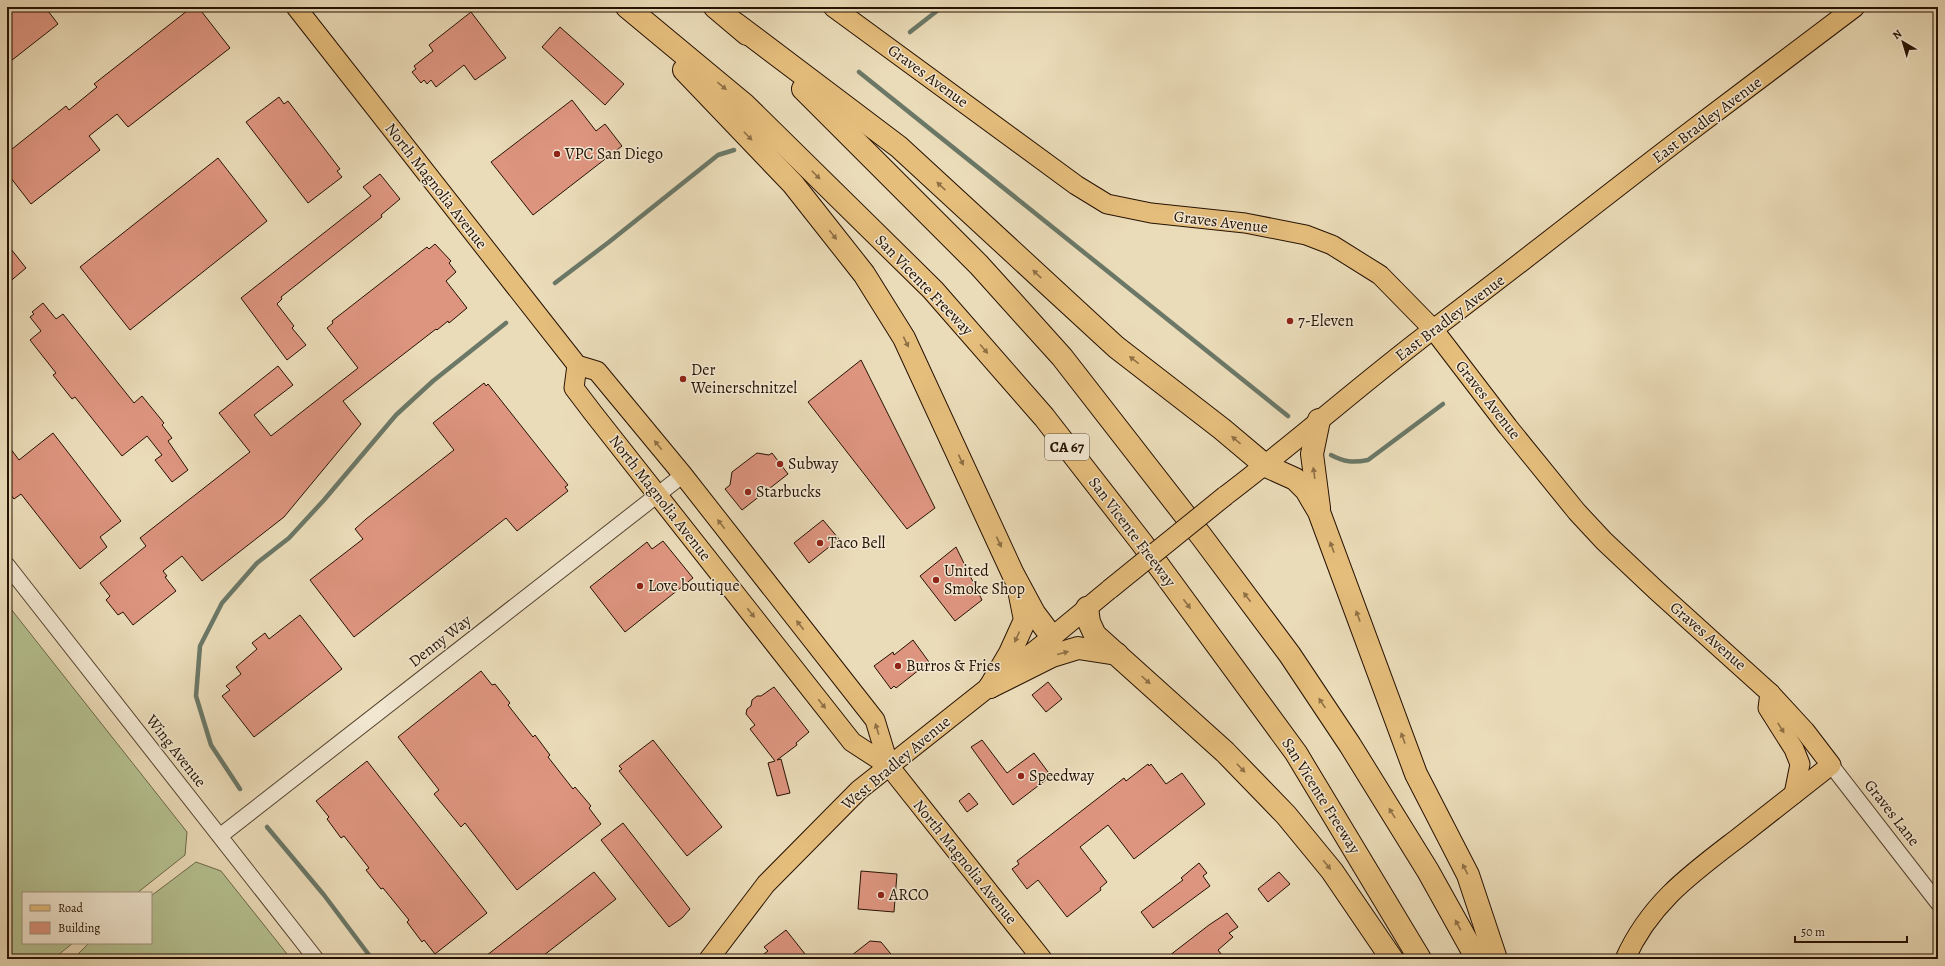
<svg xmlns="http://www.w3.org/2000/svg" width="1945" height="966" viewBox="0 0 1945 966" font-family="Alegreya,serif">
	<rect width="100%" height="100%" fill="#ebdcb9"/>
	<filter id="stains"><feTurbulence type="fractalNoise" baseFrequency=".005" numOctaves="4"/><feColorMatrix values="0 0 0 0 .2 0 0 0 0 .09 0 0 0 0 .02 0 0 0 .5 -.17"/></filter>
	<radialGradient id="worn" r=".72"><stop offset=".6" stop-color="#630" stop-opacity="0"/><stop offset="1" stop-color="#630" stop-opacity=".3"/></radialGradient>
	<!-- grass -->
	<g fill="#b5c191" stroke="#6d694a">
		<polygon points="7,604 187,832 185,855 137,893 23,893 23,943 73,943 53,959 7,959"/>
		<polygon points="196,862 221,871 291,959 73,959 89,943 151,943 151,896"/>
	</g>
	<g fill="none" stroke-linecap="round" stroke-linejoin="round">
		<!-- stream -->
		<g stroke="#6b7867" stroke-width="4.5">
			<polyline points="910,32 942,7"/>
			<polyline points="859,72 1288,416"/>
			<polyline points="555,283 609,242 718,155 734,150"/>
			<path d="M1331,455c13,7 22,8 37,5l75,-56"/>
			<polyline points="240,789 211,745 196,696 200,646 222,603 257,563 289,538 324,500 396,415 433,381 506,323"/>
			<polyline points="267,827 324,895 372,959"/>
		</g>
	</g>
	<!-- building -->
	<g fill="#de9580" stroke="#251102">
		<polygon points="7,7 45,7 58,24 7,64"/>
		<polygon points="192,7 198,7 230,48 128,127 117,114 89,136 100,150 31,204 7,173 7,153 66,106 69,110 97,87 94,84"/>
		<polygon points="471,12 506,58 475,80 464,65 436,87 431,80 427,84 424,80 421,83 412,72 416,69 414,66 433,51 429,45"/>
		<polygon points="560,27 624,84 605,105 542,47"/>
		<polygon points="279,97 284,104 288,101 340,169 337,171 342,177 308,203 246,122"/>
		<polygon points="572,100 596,131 605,124 622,146 533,215 491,162"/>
		<polygon points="218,158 267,221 130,330 80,267"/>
		<polygon points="380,174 400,199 381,215 382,217 281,297 282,299 277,304 294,326 292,328 306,345 287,360 241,298 371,196 363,187"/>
		<polygon points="7,244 26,268 7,284"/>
		<polygon points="435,244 451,261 449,263 456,272 446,281 467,308 449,323 448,321 437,330 436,329 343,401 361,424 284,517 202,581 182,556 163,571 167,576 165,577 176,591 133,625 123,612 118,615 106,600 110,596 100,583 146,546 140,538 250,452 219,413 278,366 293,385 254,415 271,436 358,368 327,328 333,323 332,321 427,247 429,249"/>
		<polygon points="43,303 56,319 63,314 134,403 142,396 164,423 162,425 172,438 168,441 188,470 172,482 155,460 162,455 147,436 122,456 75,397 72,399 53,375 56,373 30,340 41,331 30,317 34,314 32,312"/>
		<polygon points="861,360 935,508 907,529 808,402"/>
		<polygon points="484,383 486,386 488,384 568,485 565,487 568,491 517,531 506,518 354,637 310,580 363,539 355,529 366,519 454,450 433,423"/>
		<polygon points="53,433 121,521 100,537 107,547 80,569 21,494 14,499 7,490 7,444 19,460"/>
		<polygon points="757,453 769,455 772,453 788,474 742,510 725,489 730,485 732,472"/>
		<polygon points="823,520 839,539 809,563 794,543"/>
		<polygon points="663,541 693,578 625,632 590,587 647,542 652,549"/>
		<polygon points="956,547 982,600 955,621 920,576"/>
		<polygon points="300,615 342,669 254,737 222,696 230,690 226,686 241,674 236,667 257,649 252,643 265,633 269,639"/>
		<polygon points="913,640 929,662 896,688 894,686 891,689 874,666 893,652 894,655"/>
		<polygon points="481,671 492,685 495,684 510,703 508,705 533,737 535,735 550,755 548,757 573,789 575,787 591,806 589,808 601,824 517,890 465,823 461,827 434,794 439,790 398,737"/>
		<polygon points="1048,682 1062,699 1046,712 1032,695"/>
		<polygon points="774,687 809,732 796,743 797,745 777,760 781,759 790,793 777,796 768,763 775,761 750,729 755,725 746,714 747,709 751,706 752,700 757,696 761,696"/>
		<polygon points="653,740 722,827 687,856 619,771 622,769 619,766"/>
		<polygon points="982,740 1007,773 1034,753 1051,776 1013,805 971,747"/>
		<polygon points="367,761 487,913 435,954 424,940 422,942 407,922 409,920 383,888 381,889 366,870 369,868 344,836 341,838 327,819 329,817 316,801"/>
		<polygon points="1148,764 1149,766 1151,764 1166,784 1182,773 1205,804 1134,859 1108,825 1080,847 1107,882 1100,888 1101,890 1067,917 1038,880 1027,889 1012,869 1019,864 1017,861 1124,778 1126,781"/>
		<polygon points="969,793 978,804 967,812 959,801"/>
		<polygon points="623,823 690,909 682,918 669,927 601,840"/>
		<polygon points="1199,863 1207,873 1203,876 1210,886 1153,928 1141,912 1183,880 1181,878"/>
		<polygon points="861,871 897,874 894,912 858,909"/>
		<polygon points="594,872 616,899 539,959 482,959"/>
		<polygon points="1279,872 1290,884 1268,902 1258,889"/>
		<polygon points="1227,913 1238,927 1229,933 1233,937 1218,950 1225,959 1165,959 1209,925"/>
		<polygon points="786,930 809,959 757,959 768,951 764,947"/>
		<polygon points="870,941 881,942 895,959 847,959"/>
	</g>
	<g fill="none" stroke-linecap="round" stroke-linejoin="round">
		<!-- minor casing -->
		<g stroke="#564430" stroke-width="17">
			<g id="minor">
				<polyline points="7,565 316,959"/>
				<polyline points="1831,765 1938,903"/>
				<polyline points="220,836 683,475"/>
			</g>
		</g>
		<!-- major casing -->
		<g stroke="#251102" stroke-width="21">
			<g id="major">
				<polyline points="296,7 577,365 597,371 683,475 875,720 889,766"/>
				<path d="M833,7l243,178 31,19 44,9 94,10 61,12 26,10 48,30 53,54 75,98 69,85 27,29 53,50 113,102 35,38 26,34c-31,24 -62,49 -93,73 -47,36 -88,65 -113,121"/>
				<polyline points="577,365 574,388 593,413 852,742 889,766 1042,959"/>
				<path d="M1225,496c70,-53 136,-112 206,-165 88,-66 174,-135 261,-201 54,-41 109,-82 163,-123"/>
				<polyline points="1770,693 1768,708 1794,749 1800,764 1794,794"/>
				<polyline points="709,959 766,884 859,790 1052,637 1110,589"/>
			</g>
		</g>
		<!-- highway casing -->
		<g stroke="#251102" stroke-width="24">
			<g id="highway">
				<polyline points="627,7 745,105 933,290 1044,417 1142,543 1296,753 1420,959"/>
				<polyline points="715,7 747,34"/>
				<polyline points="736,24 899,147 1116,347 1222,429 1266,466 1295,479 1306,490 1319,512 1416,774 1468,875 1496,959"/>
				<polyline points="684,70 793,184 864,274 904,338 1013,574 1034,613 1052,637"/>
				<polyline points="803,89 979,265 1062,357 1202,537 1290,655 1350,745 1428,871 1477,959"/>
				<polyline points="1319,508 1312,454 1319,420"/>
				<polyline points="1087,608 1089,622 1095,635 1225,752 1286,815 1332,871 1392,959"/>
				<polyline points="990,687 1052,656 1078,648 1117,654"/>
				<polyline points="990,687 1010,653 1025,620 1020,595"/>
			</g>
		</g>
		<!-- minor -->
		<use href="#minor" stroke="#f2e8d2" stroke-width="15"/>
		<!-- major -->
		<use href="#major" stroke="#e6be7c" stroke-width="19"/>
		<!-- highway -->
		<use href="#highway" stroke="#e6be7c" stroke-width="22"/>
		<!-- major-bridge casing -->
		<g stroke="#251102" stroke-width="21" stroke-linecap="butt">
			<polyline id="major-bridge" points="1110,589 1225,496"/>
		</g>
		<!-- major-bridge -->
		<use href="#major-bridge" stroke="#e6be7c" stroke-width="19"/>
	</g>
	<!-- one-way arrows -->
	<defs><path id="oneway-solid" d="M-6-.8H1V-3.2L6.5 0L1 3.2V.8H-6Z"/></defs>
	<g fill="#8f7045">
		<use href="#oneway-solid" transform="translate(722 86) rotate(40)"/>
		<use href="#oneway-solid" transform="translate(748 136) rotate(46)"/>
		<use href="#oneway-solid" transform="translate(816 175) rotate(45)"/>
		<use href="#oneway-solid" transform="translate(941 186) rotate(-137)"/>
		<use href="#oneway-solid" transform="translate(833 235) rotate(52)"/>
		<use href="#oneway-solid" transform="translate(1037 274) rotate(-137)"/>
		<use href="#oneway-solid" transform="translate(906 342) rotate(64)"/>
		<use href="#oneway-solid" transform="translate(984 349) rotate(49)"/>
		<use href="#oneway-solid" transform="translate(1134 360) rotate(-142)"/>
		<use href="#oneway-solid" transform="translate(1236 440) rotate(-140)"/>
		<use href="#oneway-solid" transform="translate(658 445) rotate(-129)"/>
		<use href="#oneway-solid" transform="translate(961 460) rotate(65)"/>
		<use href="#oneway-solid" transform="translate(1314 473) rotate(-98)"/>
		<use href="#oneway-solid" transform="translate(721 524) rotate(-128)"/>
		<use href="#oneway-solid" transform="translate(999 542) rotate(65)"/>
		<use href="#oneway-solid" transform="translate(1332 547) rotate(-110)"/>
		<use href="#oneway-solid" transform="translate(1247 597) rotate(-127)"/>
		<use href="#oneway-solid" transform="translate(1187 604) rotate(53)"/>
		<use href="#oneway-solid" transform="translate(751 613) rotate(52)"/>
		<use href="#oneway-solid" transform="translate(1358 616) rotate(-110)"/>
		<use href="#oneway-solid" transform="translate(800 625) rotate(-128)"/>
		<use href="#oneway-solid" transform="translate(1017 637) rotate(114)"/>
		<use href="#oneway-solid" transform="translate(1063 653) rotate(-15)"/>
		<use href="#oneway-solid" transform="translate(1146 680) rotate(42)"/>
		<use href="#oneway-solid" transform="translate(1322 703) rotate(-124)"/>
		<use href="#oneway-solid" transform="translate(822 704) rotate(52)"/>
		<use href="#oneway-solid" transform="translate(1781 728) rotate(58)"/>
		<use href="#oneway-solid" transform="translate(877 729) rotate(-107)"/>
		<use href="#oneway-solid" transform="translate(1403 738) rotate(-110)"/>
		<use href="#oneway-solid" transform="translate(1241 768) rotate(46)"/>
		<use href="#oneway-solid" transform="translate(1392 813) rotate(-122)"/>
		<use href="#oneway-solid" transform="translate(1327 865) rotate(51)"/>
		<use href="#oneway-solid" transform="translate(1465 869) rotate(-117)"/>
		<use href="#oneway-solid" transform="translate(1458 925) rotate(-119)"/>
	</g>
	<!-- markers -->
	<g fill="#8f2418" stroke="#f2e8d2" stroke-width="1.5">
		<circle cx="557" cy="154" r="4"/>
		<circle cx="1290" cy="321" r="4"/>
		<circle cx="683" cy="379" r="4"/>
		<circle cx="780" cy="464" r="4"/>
		<circle cx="748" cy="492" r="4"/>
		<circle cx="820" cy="543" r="4"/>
		<circle cx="936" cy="580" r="4"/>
		<circle cx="640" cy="586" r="4"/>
		<circle cx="898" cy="666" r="4"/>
		<circle cx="1021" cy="776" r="4"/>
		<circle cx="881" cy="895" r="4"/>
	</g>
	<g text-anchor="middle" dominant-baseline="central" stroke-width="3" stroke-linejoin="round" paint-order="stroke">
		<!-- shield labels -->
		<rect fill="#f2e8d2" stroke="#625240" stroke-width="1" x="1045" y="434" width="44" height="26" rx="3"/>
		<g font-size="15" font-weight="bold" fill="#251102">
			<text x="1067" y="447">CA 67</text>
		</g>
		<!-- street labels -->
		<g font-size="16" fill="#251102" stroke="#f2e8d2">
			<text transform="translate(928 76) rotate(36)">Graves Avenue</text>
			<text transform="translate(1707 120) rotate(-37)">East Bradley Avenue</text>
			<text transform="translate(436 186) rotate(52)">North Magnolia Avenue</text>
			<text transform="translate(1221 222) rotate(7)">Graves Avenue</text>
			<text transform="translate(924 285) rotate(46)">San Vicente Freeway</text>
			<text transform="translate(1450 318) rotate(-37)">East Bradley Avenue</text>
			<text transform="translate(1488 400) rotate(52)">Graves Avenue</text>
			<text transform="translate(660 498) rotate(52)">North Magnolia Avenue</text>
			<text transform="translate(1132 532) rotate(53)">San Vicente Freeway</text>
			<text transform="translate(1708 636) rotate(41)">Graves Avenue</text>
			<text transform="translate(440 641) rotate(-38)">Denny Way</text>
			<text transform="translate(176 751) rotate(52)">Wing Avenue</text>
			<text transform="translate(896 763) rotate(-40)">West Bradley Avenue</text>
			<text transform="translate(1321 796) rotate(58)">San Vicente Freeway</text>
			<text transform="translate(1892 813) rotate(52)">Graves Lane</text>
			<text transform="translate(965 862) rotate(51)">North Magnolia Avenue</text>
		</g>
		<!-- poi labels -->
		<g font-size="16" fill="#251102" stroke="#f2e8d2" text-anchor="start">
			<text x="565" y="154">VPC San Diego</text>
			<text x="1298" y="321">7-Eleven</text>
			<text x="691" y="370">Der<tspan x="691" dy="18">Weinerschnitzel</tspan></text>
			<text x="788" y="464">Subway</text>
			<text x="756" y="492">Starbucks</text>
			<text x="828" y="543">Taco Bell</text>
			<text x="944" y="571">United<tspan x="944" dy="18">Smoke Shop</tspan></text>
			<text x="648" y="586">Love boutique</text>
			<text x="906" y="666">Burros &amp; Fries</text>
			<text x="1029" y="776">Speedway</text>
			<text x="889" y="895">ARCO</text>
		</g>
	</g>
	<!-- margin -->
	<rect width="1945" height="966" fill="none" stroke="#ebdcb9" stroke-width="24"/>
	<rect x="8" y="8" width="1929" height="950" fill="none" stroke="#251102" stroke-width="2"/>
	<rect x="12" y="12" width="1921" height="942" fill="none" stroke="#251102"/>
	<!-- legend -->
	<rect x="22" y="892" width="130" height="52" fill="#f2e8d2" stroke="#a0927f"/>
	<rect x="30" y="905" width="20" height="6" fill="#e6be7c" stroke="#a0927f"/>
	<text x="58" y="912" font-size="12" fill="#251102">Road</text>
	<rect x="30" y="922" width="20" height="12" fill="#de9580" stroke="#a0927f"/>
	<text x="58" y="932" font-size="12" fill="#251102">Building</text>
	<!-- north arrow -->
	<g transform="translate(1903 42) rotate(322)" stroke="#f2e8d2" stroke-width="3" paint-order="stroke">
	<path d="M0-3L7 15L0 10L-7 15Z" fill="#251102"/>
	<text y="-6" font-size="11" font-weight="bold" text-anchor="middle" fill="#251102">N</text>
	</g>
	<!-- scale -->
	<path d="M1795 936v6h112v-6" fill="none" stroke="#251102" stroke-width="2"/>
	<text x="1801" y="936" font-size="12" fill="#251102" stroke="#f2e8d2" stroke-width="3" paint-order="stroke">50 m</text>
	<rect width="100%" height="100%" filter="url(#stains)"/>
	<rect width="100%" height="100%" fill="url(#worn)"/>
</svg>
